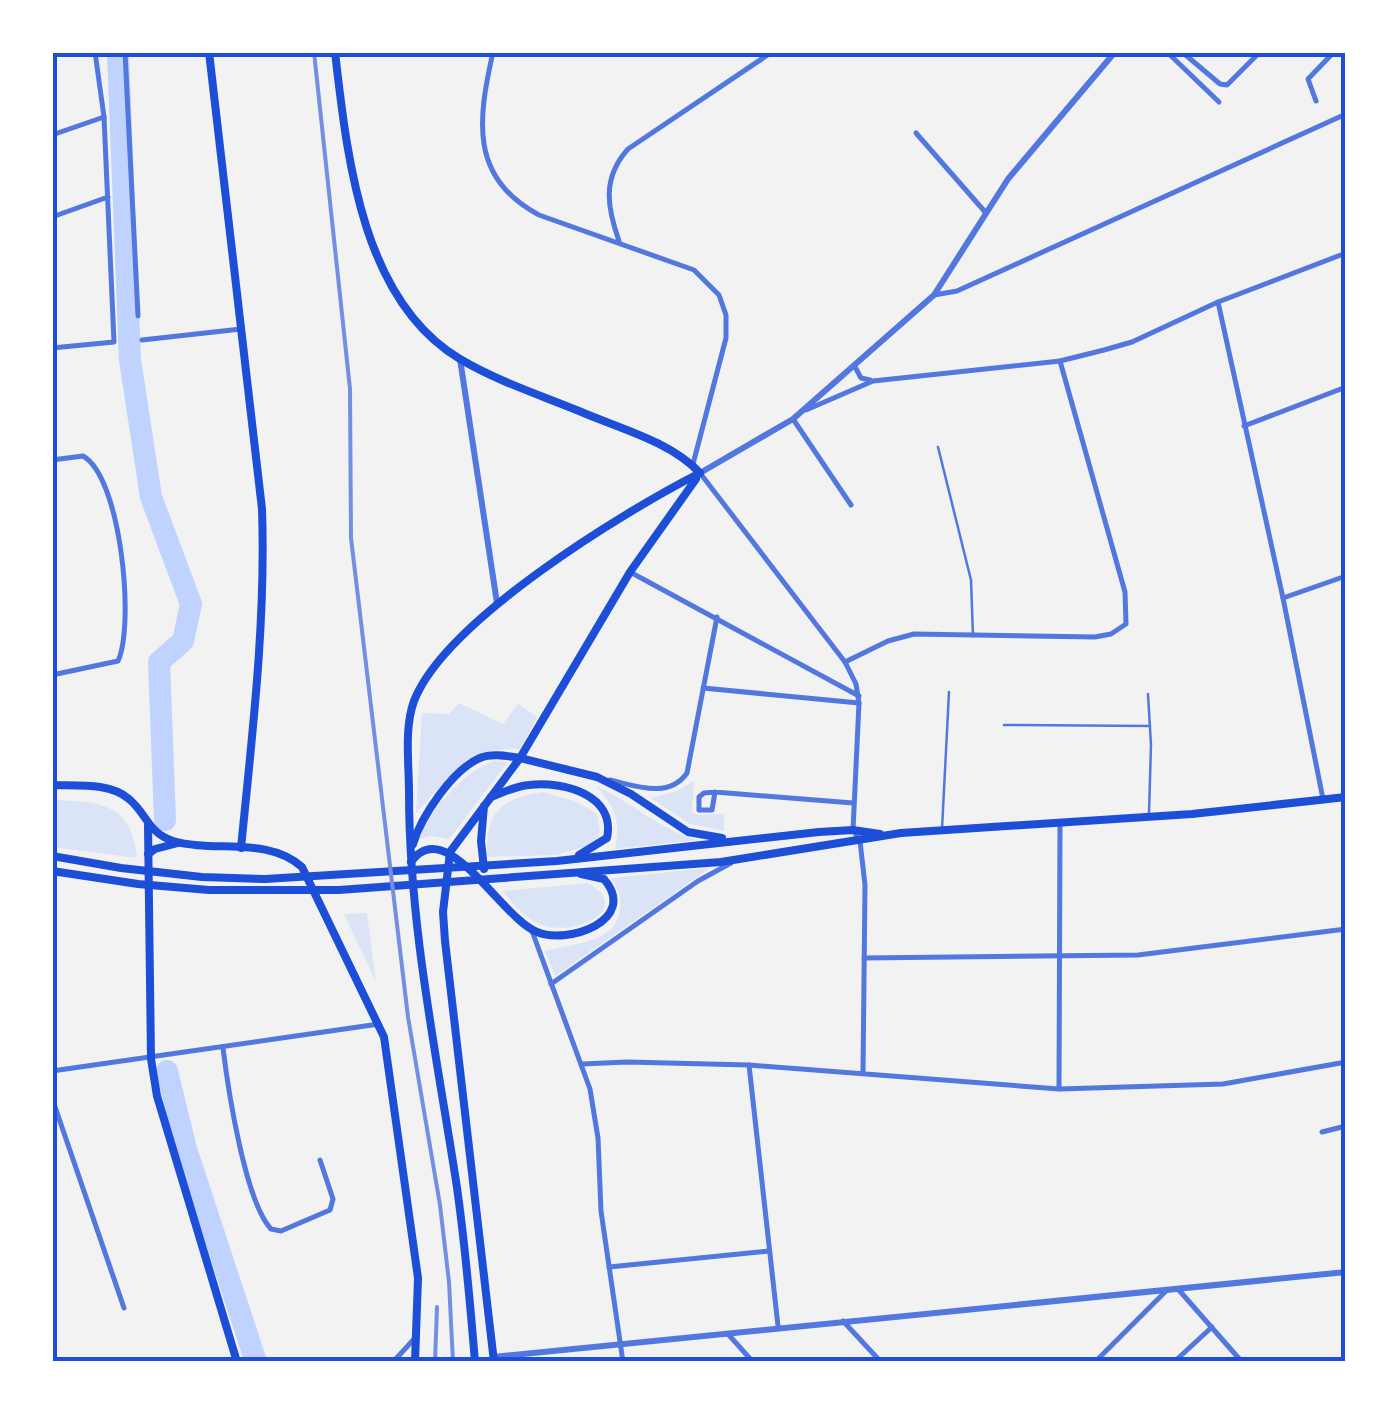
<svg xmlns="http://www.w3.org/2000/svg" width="1398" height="1414" viewBox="0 0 1398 1414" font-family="Barlow,sans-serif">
	<rect width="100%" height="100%" fill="#f2f2f2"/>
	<!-- green -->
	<g fill="#dbe4f7">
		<path d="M459,703l44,21 15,-20 19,13 -17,32c-58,-2 -67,27 -104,64l6,-100 27,1z"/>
		<path d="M495,761l13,1 -59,77 -18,-3 -11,3c5,-26 49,-72 75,-78z"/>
		<polygon points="694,781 692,812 697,815 724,814 724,831 690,824 651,798 676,791"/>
		<path d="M596,786c35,15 64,44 101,54l-82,9c6,-29 0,-42 -19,-63z"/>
		<path d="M543,792l35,10 19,12 3,17 -4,12 -39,12 -70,2c-1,-45 12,-58 56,-65z"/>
		<path d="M53,800c46,2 79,2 84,58l-84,-11z"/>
		<path d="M710,868l-155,108 -10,-25c26,-7 72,-8 75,-42 1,-13 -1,-20 -9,-31z"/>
		<path d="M587,883c52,25 -21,62 -57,36 -10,-7 -20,-19 -28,-28z"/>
		<polygon points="367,913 376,982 344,914"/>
	</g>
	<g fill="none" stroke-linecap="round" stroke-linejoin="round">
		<!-- river -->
		<g stroke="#bfd3fe" stroke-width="22">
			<polyline points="118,52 130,360 151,497 191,604 183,641 159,662 165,820"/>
			<polyline points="167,1071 186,1149 256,1362"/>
		</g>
		<!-- service -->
		<g stroke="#5277de" stroke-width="2.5">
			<polyline points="938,447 971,580 973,636"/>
			<polyline points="1148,694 1151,745 1149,813"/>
			<polyline points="1004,725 1150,726"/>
			<polyline points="942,829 949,692"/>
		</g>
		<!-- minor -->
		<g stroke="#5277de" stroke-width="5">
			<polyline points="125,52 138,316"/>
			<path d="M493,52c-15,67 -24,126 46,163l155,55 25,25 7,20v23l-33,126"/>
			<polyline points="1167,52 1219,102"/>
			<polyline points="1182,52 1220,84 1227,85 1260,52"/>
			<polyline points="52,53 60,52"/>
			<polyline points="1316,101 1308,79 1334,52"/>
			<polyline points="916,133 986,213"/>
			<polyline points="52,135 104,117"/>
			<polyline points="52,217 108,197"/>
			<path d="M619,241c-12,-34 -17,-63 9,-92l144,-97"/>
			<polyline points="934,295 957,291 1346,114"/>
			<polyline points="1218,302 1283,598 1323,799"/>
			<polyline points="142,340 241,329"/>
			<polyline points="52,348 114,342 104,117 95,52"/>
			<polyline points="854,365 861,378 870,380"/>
			<polyline points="806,410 873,381 1060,361 1104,350 1132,342 1218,302 1346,253"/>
			<polyline points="793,419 851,505"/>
			<polyline points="1244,426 1346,387"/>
			<path d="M52,460l31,-4c38,21 52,168 35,205l-66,14"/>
			<polyline points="700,473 845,662 856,684 859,703 853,830 860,841 865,885 863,1073"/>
			<polyline points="630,572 859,696"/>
			<polyline points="1283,598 1346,576"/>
			<polyline points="845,662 888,641 914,634 1095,637 1111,634 1126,624 1125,592 1060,361"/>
			<polyline points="703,688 859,703"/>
			<path d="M610,780c26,6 59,19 77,-7l30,-156"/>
			<polyline points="715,792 712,810 699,810 699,797 704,793 715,792 853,803"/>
			<polyline points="532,931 590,1089 598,1138 601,1211 623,1362"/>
			<polyline points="864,958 1138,955 1346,929"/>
			<polyline points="551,984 698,881 731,863"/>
			<path d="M223,1048c5,41 22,153 48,181l10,2 49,-21 3,-11 -13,-39"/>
			<polyline points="582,1064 627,1062 749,1065 1059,1089 1223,1084 1346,1062"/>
			<polyline points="749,1065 778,1326"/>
			<polyline points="52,1071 379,1024"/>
			<polyline points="1059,1089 1060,822"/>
			<polyline points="52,1098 124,1308"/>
			<polyline points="1322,1132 1346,1126"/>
			<polyline points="609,1267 769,1251"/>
			<polyline points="1178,1289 1242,1362"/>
			<polyline points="843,1321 881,1362"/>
			<polyline points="728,1334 753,1362"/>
			<polyline points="393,1362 415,1338"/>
			<polyline points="1095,1362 1167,1290"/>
			<polyline points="1174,1362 1212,1327"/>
		</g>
		<!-- tertiary -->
		<g stroke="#5277de" stroke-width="6">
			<polyline points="460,359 497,603"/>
			<polyline points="700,473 793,419 934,295 1008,179 1115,52"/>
			<polyline points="493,1357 1346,1272"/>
		</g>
		<!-- secondary -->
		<g stroke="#1d4ed8" stroke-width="8">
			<path d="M209,52l53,457c4,113 -10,227 -21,339"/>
			<path d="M335,52c12,103 26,248 125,307 37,22 80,36 119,52 39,17 91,30 121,62"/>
			<path d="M413,844c8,-27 39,-74 67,-86 12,-5 27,-2 40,0"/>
			<path d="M475,1362c-5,-61 -10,-121 -19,-181 -20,-129 -47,-258 -47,-389 0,-28 -5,-64 5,-91 31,-80 209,-189 286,-228"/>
			<polyline points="494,1362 445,941 443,912 450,852 520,758 630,572 696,479"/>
		</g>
		<!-- primary -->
		<g stroke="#1d4ed8" stroke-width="8">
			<polyline points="520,758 597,777 631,794 688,832 722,838"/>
			<path d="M52,785c24,1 58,-3 77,14 18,15 19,34 44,42 41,12 94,-5 129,26l82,170 34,241 -3,84"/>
			<path d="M491,797c13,-5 25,-11 38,-12 35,-4 87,10 78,53l-28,17"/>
			<polyline points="484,806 481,841 484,869"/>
			<polyline points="148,826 151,1059 157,1096 237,1362"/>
			<polyline points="148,854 155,849 178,843"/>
			<polyline points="52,856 121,868 202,877 265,879 557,861 819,832 853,830 880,834"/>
			<path d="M411,862c35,-49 90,56 126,70 31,13 102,-12 67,-53l-23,-5"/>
			<polyline points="52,871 138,884 209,890 339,890 721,862 901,833 1192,814 1346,797"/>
		</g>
		<!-- rail -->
		<g stroke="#7290e2" stroke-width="4">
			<polyline points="314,52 350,389 351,538 408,1017 440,1205 449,1282 453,1362"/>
			<polyline points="435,1362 437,1307"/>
		</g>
	</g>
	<!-- border -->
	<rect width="1398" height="1414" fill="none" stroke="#ffffff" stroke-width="110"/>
	<rect x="55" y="55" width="1288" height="1304" fill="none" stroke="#1d4ed8" stroke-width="4"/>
</svg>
